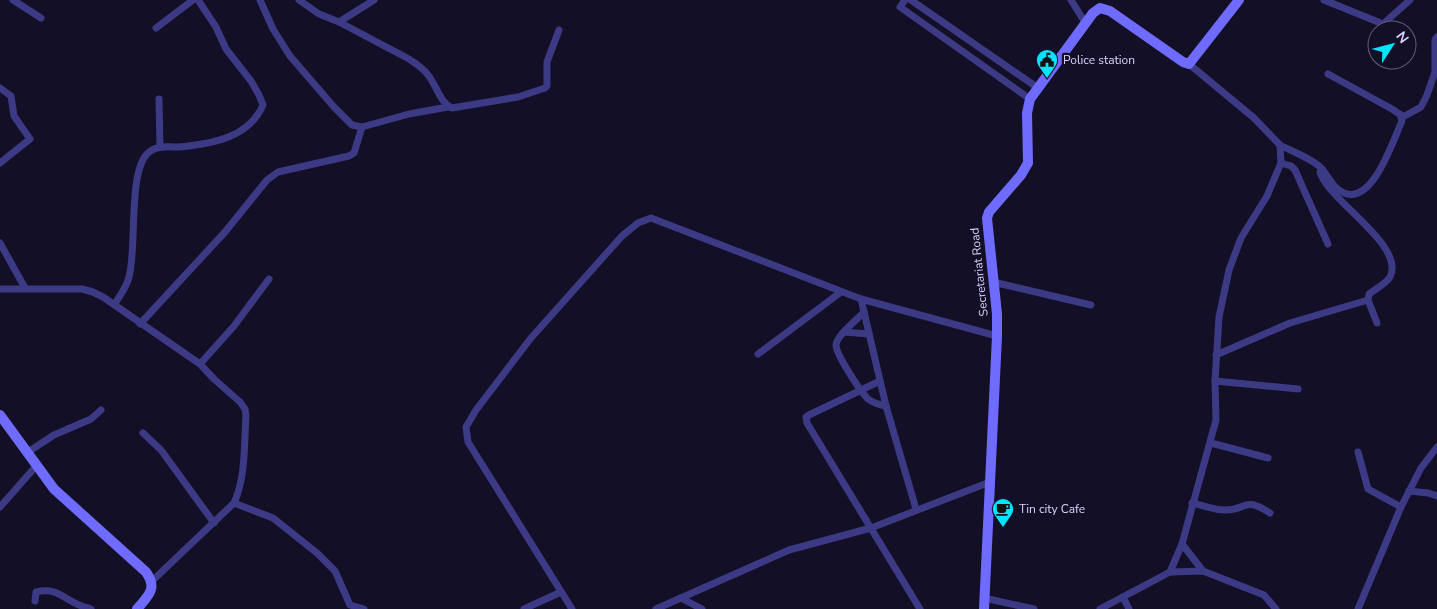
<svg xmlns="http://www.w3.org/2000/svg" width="1437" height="609" viewBox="0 0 1437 609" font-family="'Nunito Sans',sans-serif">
	<rect width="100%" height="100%" fill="#130f26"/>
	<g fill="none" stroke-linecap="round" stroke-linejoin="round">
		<!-- street -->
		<g stroke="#3d3a85" stroke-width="7">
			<polyline points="13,0 41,18"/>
			<polyline points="260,0 273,29 290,56 334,107 352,125 362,127 409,114 448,107"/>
			<path d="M299,0l20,14 20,8 70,37c7,5 14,9 19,16 8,9 12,28 24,33l66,-11 27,-9 2,-2v-24l12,-32"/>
			<polyline points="905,0 900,7 1030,99"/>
			<polyline points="911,0 1038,88"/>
			<polyline points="1071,0 1086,24"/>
			<polyline points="1324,0 1383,24 1410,0"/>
			<polyline points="339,22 374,0"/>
			<polyline points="156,28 193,0"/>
			<polyline points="0,88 11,96 14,116 30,139 0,163"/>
			<polyline points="159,99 160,147"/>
			<polyline points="1401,118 1421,107 1427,95 1435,72 1435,40 1437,37"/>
			<path d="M1280,145c11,6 33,14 41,23 8,8 11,20 23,25 29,12 49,-53 58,-72l-1,-6 -9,-6 -64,-35"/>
			<polyline points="1281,163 1291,166 1295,170 1328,244"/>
			<path d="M1320,172c8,29 86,73 70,105 -4,7 -15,12 -21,17l-1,6 9,23"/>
			<polyline points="0,243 25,288"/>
			<polyline points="993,282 1091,305"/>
			<path d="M0,289h82l11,3 10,5 97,67 14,15 26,23 5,7 1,7c-2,28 0,61 -12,87l-82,78"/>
			<polyline points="861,299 886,406 916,509"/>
			<path d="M115,304c4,-8 12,-17 14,-27 8,-28 -1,-103 18,-123 8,-9 21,-7 32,-7 32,-3 70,-9 84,-42l-4,-10 -8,-14 -25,-32 -10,-22 -18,-27"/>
			<path d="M864,312c-6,7 -28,24 -28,33 0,10 25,47 32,54 5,4 12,6 18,7"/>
			<polyline points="140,324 225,232 267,180 278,172 349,156 354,153 362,127"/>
			<polyline points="844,332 869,334"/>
			<polyline points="758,354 841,292"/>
			<polyline points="1216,355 1290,323 1368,300"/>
			<polyline points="200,364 234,326 269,279"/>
			<polyline points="880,381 809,415 806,417 807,423 920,609"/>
			<polyline points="1215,381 1298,389"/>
			<polyline points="143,433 161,450 214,523"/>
			<polyline points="1211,443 1268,458"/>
			<polyline points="28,452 54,435 91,419 101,410"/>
			<polyline points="1358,452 1368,489 1401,507"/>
			<polyline points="1409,491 1428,493 1437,496"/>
			<polyline points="234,503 273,518 317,553 335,571 350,605 364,609"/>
			<path d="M1192,503c10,2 22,7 32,7 24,1 18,-15 46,3"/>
			<polyline points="0,507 37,465"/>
			<polyline points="1182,544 1203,571"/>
			<polyline points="1170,572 1182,544 1216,420 1215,381 1219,317 1229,270 1241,238 1267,196 1281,163 1280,145 1254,118 1189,64"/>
			<polyline points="1123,597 1129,609"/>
			<polyline points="681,598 702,609"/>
			<polyline points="984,598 1034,609"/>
			<path d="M35,601l1,-9c19,-4 23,3 39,11 5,3 10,4 16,6"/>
			<polyline points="524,609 561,592"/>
			<polyline points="572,609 468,442 466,427 476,410 531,338 622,236 638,223 651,218 861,299 997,336"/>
			<polyline points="656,609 789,550 871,528 990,482"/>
			<polyline points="1100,609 1170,572 1203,571 1264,595 1276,609"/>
			<polyline points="1358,609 1401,507 1421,468 1437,447"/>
		</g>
		<!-- secondary -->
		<g stroke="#6f6bff" stroke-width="10">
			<path d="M0,415l54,74 92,83c12,17 2,24 -9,37"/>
			<polyline points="984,609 997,336 997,314 987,218 989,212 1021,175 1028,163 1027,113 1030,99 1093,13 1100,8 1110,11 1183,62 1189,64 1239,0"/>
		</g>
	</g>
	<!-- icons -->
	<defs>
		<g id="civic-pin" transform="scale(1.125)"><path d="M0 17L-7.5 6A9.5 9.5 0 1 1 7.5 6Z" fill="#00e5ff" stroke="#130f26"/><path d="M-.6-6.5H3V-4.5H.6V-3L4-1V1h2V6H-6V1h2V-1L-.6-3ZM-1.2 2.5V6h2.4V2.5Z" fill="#111"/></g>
		<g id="cafe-pin" transform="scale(1.125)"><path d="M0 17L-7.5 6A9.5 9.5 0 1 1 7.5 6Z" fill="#00e5ff" stroke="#130f26"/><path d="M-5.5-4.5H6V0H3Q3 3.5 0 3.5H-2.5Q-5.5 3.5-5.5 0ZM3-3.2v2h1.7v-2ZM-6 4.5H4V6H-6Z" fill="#111"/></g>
	</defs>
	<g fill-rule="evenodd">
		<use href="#civic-pin" x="1047" y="60"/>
		<use href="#cafe-pin" x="1003" y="509"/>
	</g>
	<g text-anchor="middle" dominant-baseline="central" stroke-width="4.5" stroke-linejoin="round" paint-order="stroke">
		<!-- poi labels -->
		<g font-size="12" fill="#d9d4ff" stroke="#130f26" text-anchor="start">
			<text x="1063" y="60">Police station</text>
			<text x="1019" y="509">Tin city Cafe</text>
		</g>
		<!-- street labels -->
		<g font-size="12" fill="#d9d4ff" stroke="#130f26">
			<text transform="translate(979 272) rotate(-96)">Secretariat Road</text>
		</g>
	</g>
	<!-- north arrow -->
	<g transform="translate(1392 45) rotate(54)"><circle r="24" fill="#130f26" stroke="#625e7d"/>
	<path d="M0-4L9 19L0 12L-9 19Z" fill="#00e5ff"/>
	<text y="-8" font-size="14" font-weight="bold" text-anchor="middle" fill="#d9d4ff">N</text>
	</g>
</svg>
